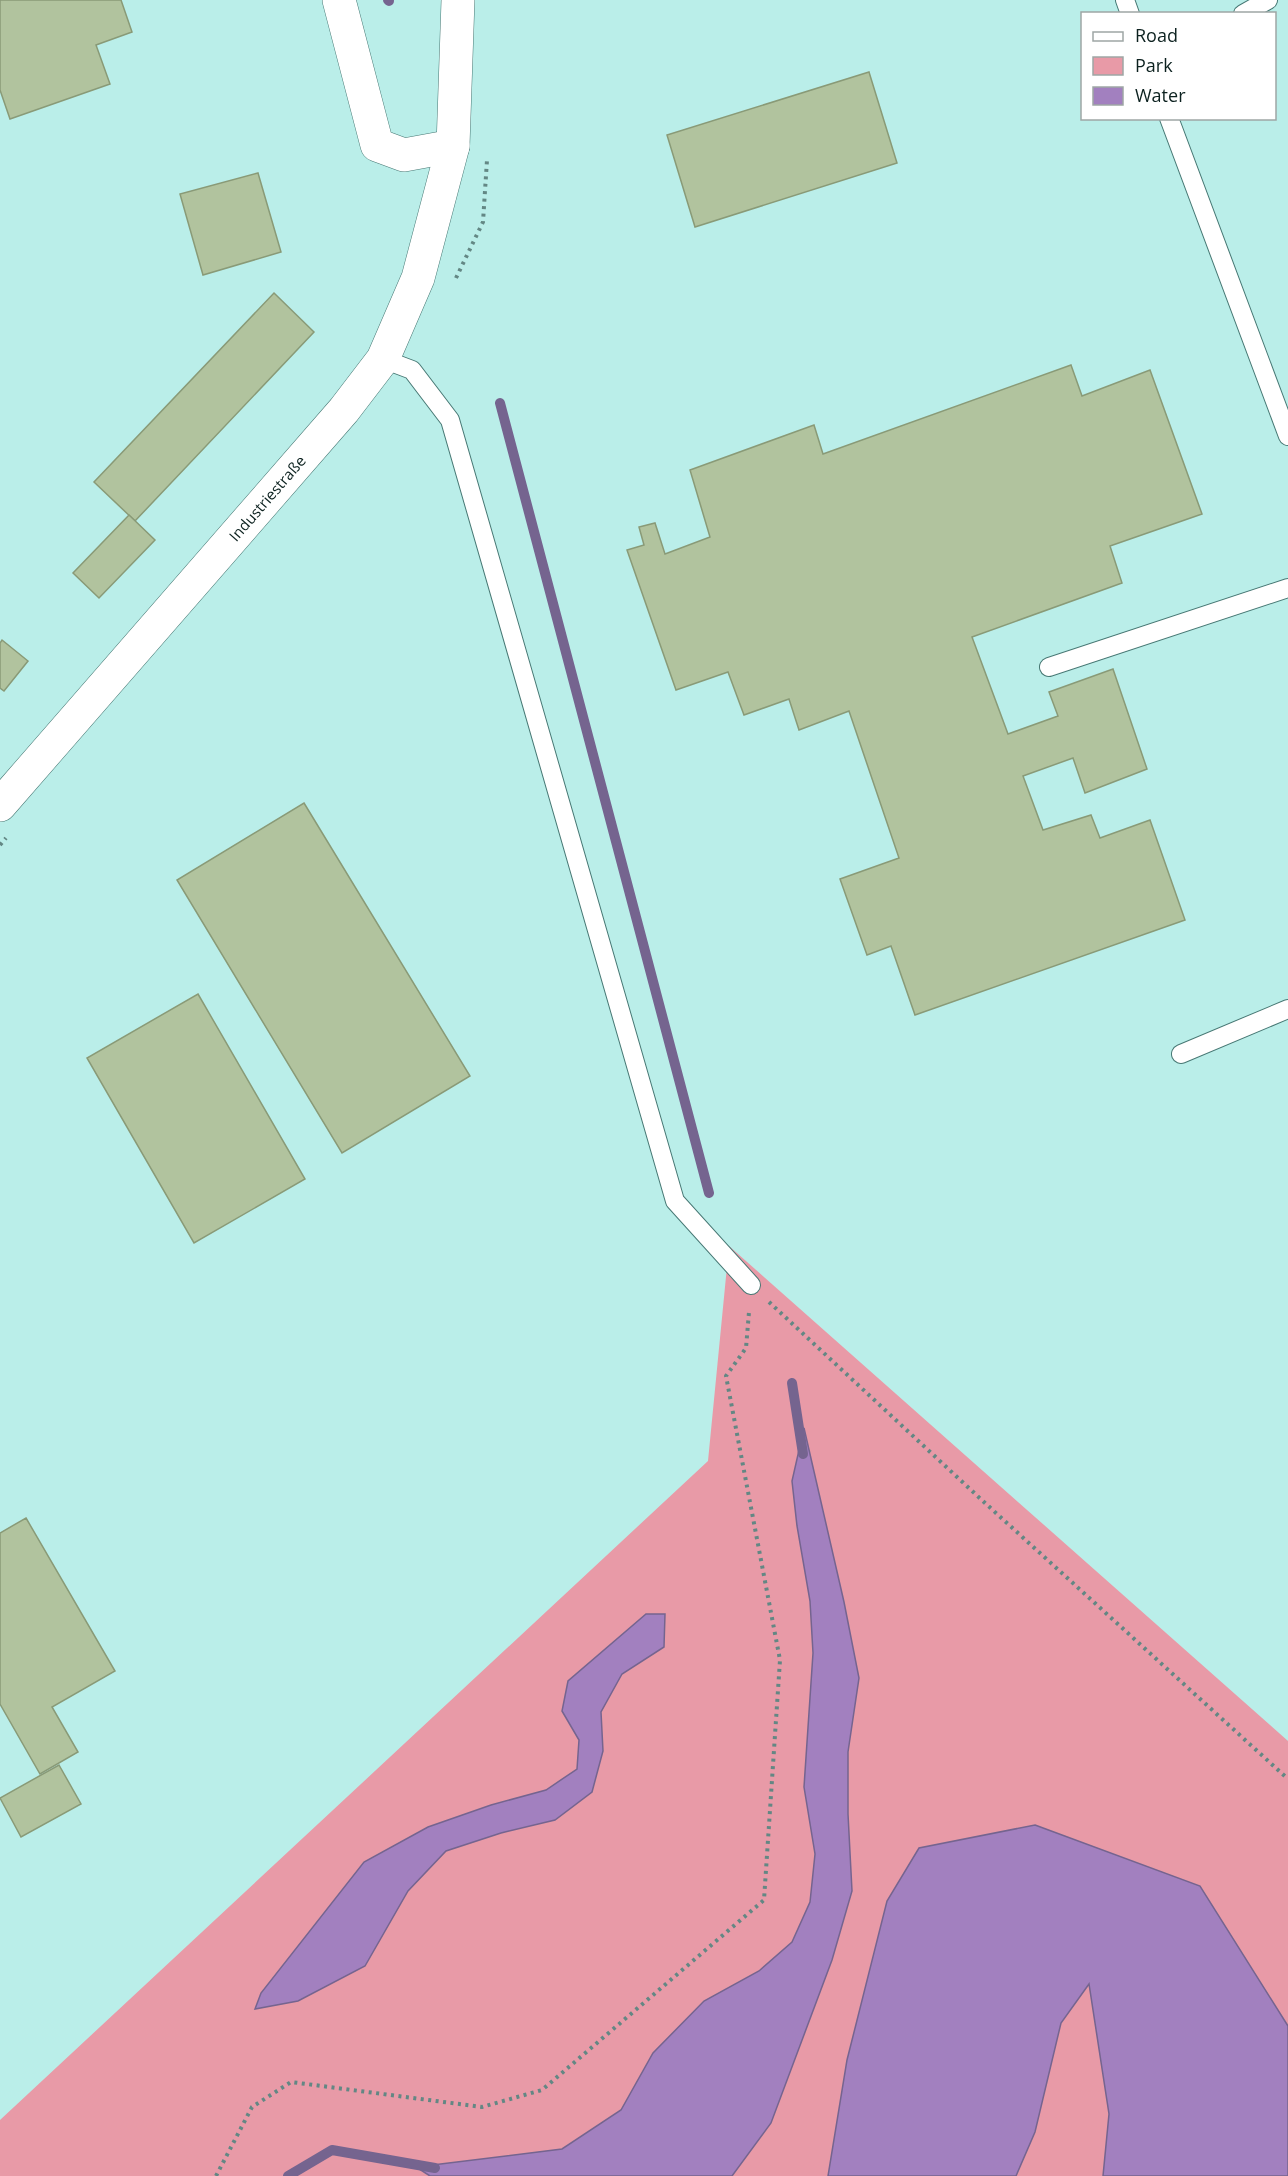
<svg xmlns="http://www.w3.org/2000/svg" width="1288" height="2176" viewBox="0 0 1288 2176" font-family="'Open Sans',sans-serif">
	<rect width="100%" height="100%" fill="#baeee9"/>
	<!-- green -->
	<polygon fill="#e89aa7" points="729,1246 1288,1741 1288,2176 0,2176 0,2120 708,1461"/>
	<!-- water -->
	<g fill="#a280bf" stroke="#75648f" stroke-width="1.5">
		<polygon points="804,1428 844,1602 859,1678 848,1752 848,1814 852,1891 832,1960 771,2123 732,2176 430,2176 416,2167 562,2149 621,2110 653,2053 704,2001 759,1971 792,1942 810,1902 815,1854 804,1787 813,1653 810,1601 797,1526 792,1481"/>
		<polygon points="646,1614 665,1614 664,1647 622,1674 601,1712 603,1751 592,1792 555,1820 501,1833 446,1851 408,1891 365,1966 298,2001 255,2009 261,1993 364,1862 428,1827 491,1805 546,1790 577,1769 579,1740 562,1711 568,1681"/>
		<polygon points="1035,1825 1200,1886 1288,2026 1288,2176 1103,2176 1109,2114 1089,1984 1061,2023 1035,2132 1016,2176 828,2176 847,2060 887,1901 919,1848"/>
	</g>
	<g fill="none" stroke-linecap="round" stroke-linejoin="round">
		<!-- stream -->
		<g stroke="#75648f" stroke-width="10">
			<polyline points="388,0 389,1"/>
			<polyline points="500,403 709,1193"/>
			<polyline points="792,1383 803,1454"/>
			<polyline points="288,2176 332,2150 435,2168"/>
		</g>
	</g>
	<!-- building -->
	<g fill="#b1c39e" stroke="#899a77" stroke-width="1.5">
		<polygon points="0,0 121,0 132,32 96,45 110,84 10,119 0,90"/>
		<polygon points="869,72 897,163 695,227 667,135"/>
		<polygon points="258,173 281,252 203,275 180,194"/>
		<polygon points="274,293 314,332 135,521 94,482"/>
		<polygon points="1071,365 1082,396 1150,370 1202,514 1110,546 1122,583 972,637 1008,734 1058,716 1049,692 1113,669 1147,769 1085,793 1073,758 1023,776 1043,830 1091,815 1100,838 1150,820 1185,920 915,1015 891,946 867,955 840,879 899,858 849,711 799,730 789,699 744,715 728,672 676,690 627,550 644,545 639,527 655,523 665,554 710,537 690,470 814,425 823,454"/>
		<polygon points="129,515 155,540 99,598 73,573"/>
		<polygon points="2,640 28,661 4,691 0,688 0,643"/>
		<polygon points="304,803 470,1076 342,1153 177,880"/>
		<polygon points="198,994 305,1179 194,1243 87,1058"/>
		<polygon points="26,1518 115,1671 52,1707 78,1752 40,1774 0,1704 0,1533"/>
		<polygon points="59,1765 81,1804 21,1837 0,1798"/>
	</g>
	<g fill="none" stroke-linecap="round" stroke-linejoin="round">
		<!-- lane casing -->
		<g stroke="#477874" stroke-width="20">
			<g id="lane">
				<polyline points="1125,0 1130,14"/>
				<polyline points="1243,14 1268,0"/>
				<polyline points="1169,118 1288,436"/>
				<polyline points="383,359 412,370 450,420 675,1201 751,1285"/>
				<polyline points="1049,667 1288,588"/>
				<polyline points="1181,1054 1288,1009"/>
			</g>
		</g>
		<!-- street casing -->
		<g stroke="#477874" stroke-width="34">
			<g id="street">
				<polyline points="339,0 377,145 404,155 453,146"/>
				<polyline points="0,805 344,410 383,359 418,278 453,146 458,0"/>
			</g>
		</g>
		<!-- path -->
		<g stroke="#638784" stroke-width="4" stroke-dasharray="3 4.5" stroke-linecap="butt">
			<polyline points="456,278 483,222 487,160"/>
			<polyline points="0,845 6,838"/>
			<polyline points="769,1302 985,1503 1288,1779"/>
			<polyline points="216,2176 252,2107 291,2082 482,2107 542,2090 764,1900 780,1660 726,1376 746,1348 749,1312"/>
		</g>
		<!-- lane -->
		<use href="#lane" stroke="#fff" stroke-width="18"/>
		<!-- street -->
		<use href="#street" stroke="#fff" stroke-width="33"/>
	</g>
	<g text-anchor="middle" dominant-baseline="central" stroke-width="5" stroke-linejoin="round" paint-order="stroke">
		<!-- street labels -->
		<g font-size="15" fill="#0c211f" stroke="#fff">
			<text transform="translate(267 498) rotate(-49)">Industriestraße</text>
		</g>
	</g>
	<!-- legend -->
	<rect x="1081" y="12" width="195" height="108" fill="#ffffff" stroke="#9ea6a5" stroke-width="1.5"/>
	<rect x="1093" y="32" width="30" height="9" fill="#ffffff" stroke="#9ea6a5" stroke-width="1.5"/>
	<text x="1135" y="42" font-size="18" fill="#0c211f">Road</text>
	<rect x="1093" y="57" width="30" height="18" fill="#e89aa7" stroke="#9ea6a5" stroke-width="1.5"/>
	<text x="1135" y="72" font-size="18" fill="#0c211f">Park</text>
	<rect x="1093" y="87" width="30" height="18" fill="#a280bf" stroke="#9ea6a5" stroke-width="1.5"/>
	<text x="1135" y="102" font-size="18" fill="#0c211f">Water</text>
</svg>
